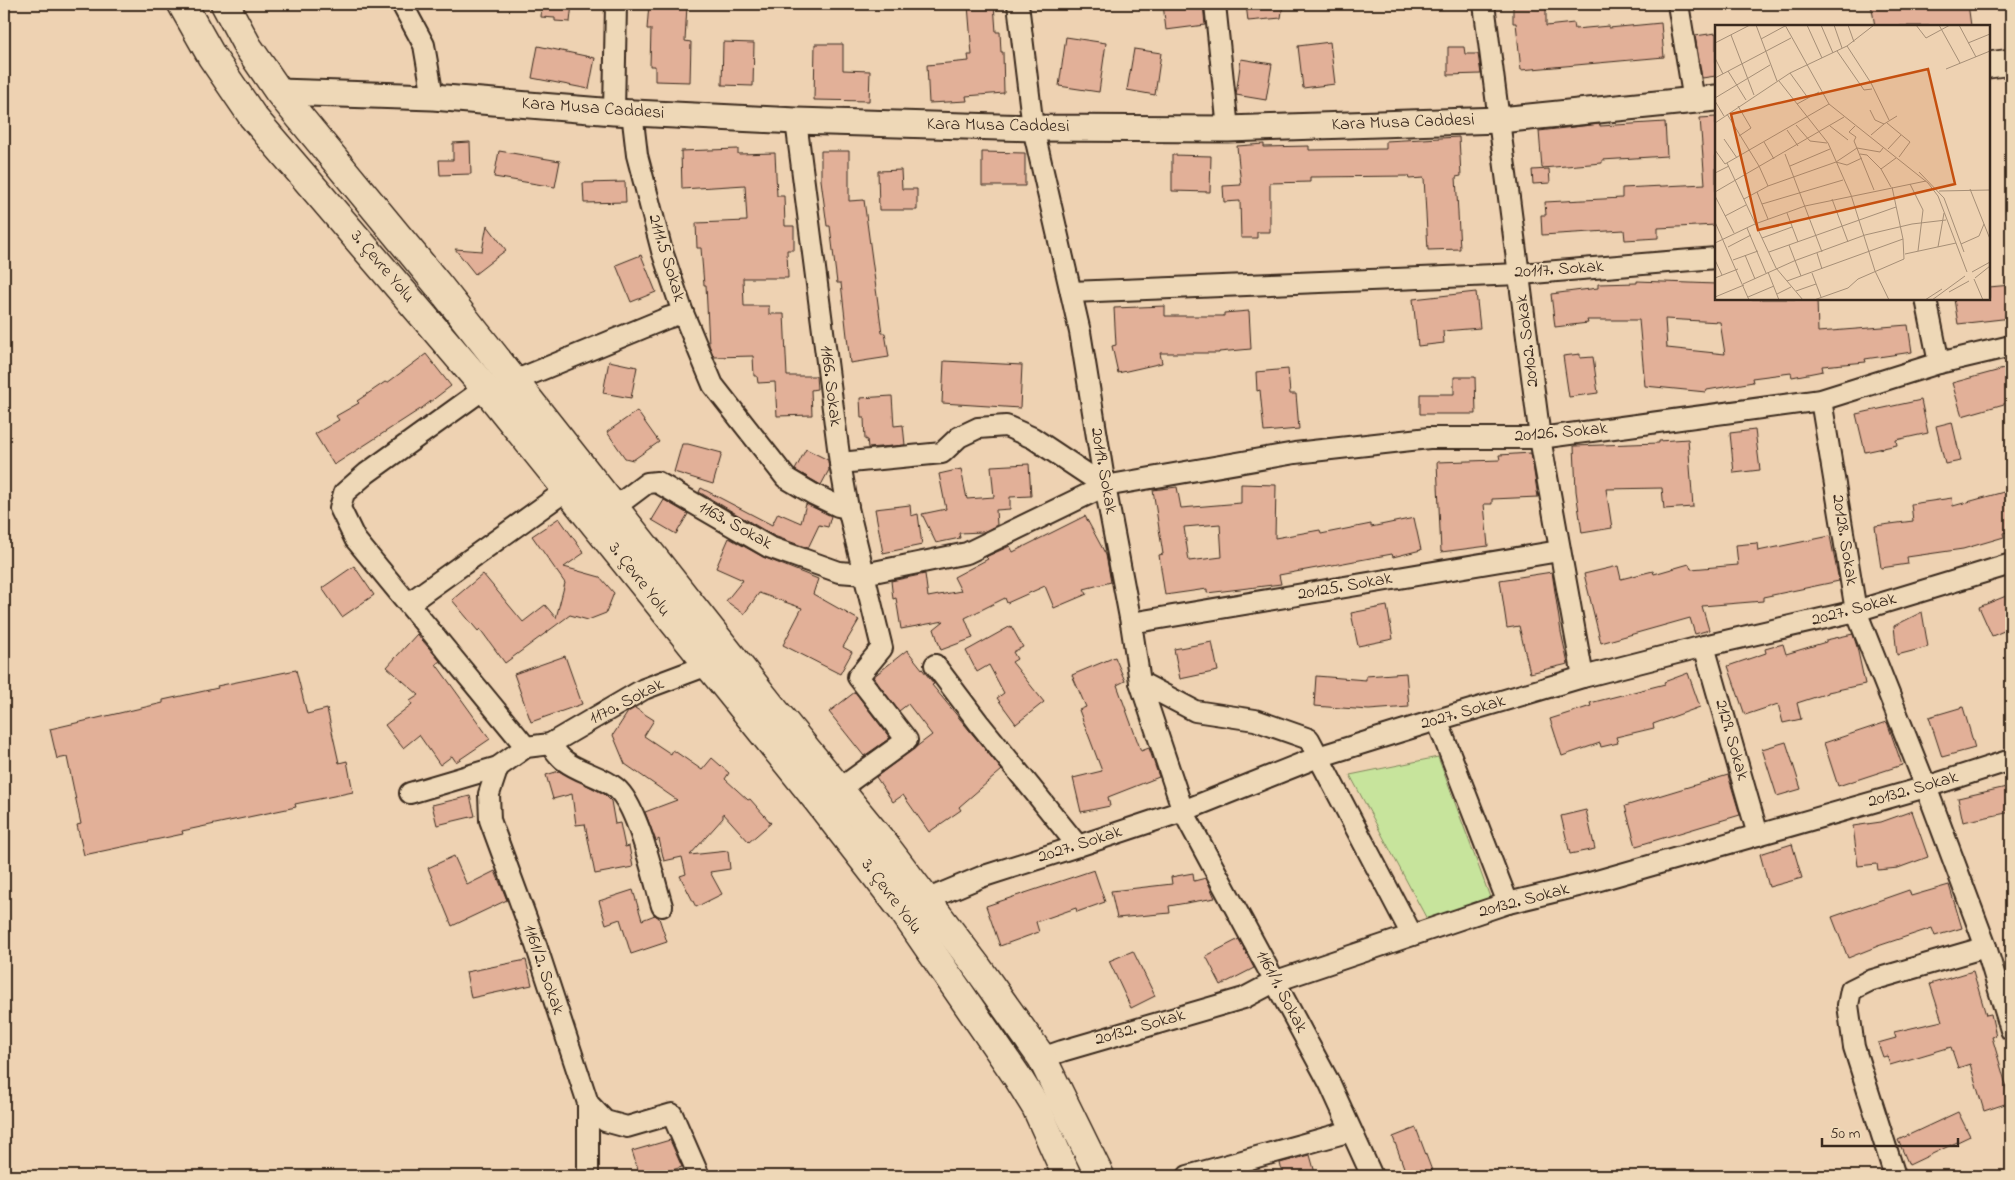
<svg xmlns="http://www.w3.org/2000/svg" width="2015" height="1180" viewBox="0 0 2015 1180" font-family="'Indie Flower',sans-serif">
	<rect width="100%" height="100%" fill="#eed2b2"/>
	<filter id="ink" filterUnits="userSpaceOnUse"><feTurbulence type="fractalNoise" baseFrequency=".02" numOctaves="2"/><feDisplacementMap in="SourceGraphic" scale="10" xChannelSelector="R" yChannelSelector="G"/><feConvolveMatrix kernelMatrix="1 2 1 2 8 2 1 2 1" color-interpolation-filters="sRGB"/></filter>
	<g filter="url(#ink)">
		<!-- green -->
		<polygon fill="#c7e49c" stroke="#81875d" points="1438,757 1491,900 1428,921 1350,775"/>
		<!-- building -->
		<g fill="#e2b098" stroke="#3b2a1e" fill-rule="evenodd">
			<polygon points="542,4 572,4 570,22 555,21 555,18 541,17"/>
			<polygon points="649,4 687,5 685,41 691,42 690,82 655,81 655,66 650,66 651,29 647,29"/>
			<polygon points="994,4 996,32 1000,32 1001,52 1003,52 1004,93 966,96 967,101 929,103 927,65 969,61 968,55 972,55 968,5"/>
			<polygon points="1163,4 1203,4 1205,25 1166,30"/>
			<polygon points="1246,4 1283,4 1281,18 1248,21"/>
			<polygon points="1513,4 1546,4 1546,26 1574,23 1575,29 1609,26 1609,28 1661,23 1664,57 1521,70 1516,23 1513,23"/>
			<polygon points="1871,4 1968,4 1971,26 1875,26"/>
			<polygon points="1716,33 1716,76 1702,78 1695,36"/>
			<polygon points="1066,37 1106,43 1099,92 1059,86"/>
			<polygon points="723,42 754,43 753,86 722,85"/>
			<polygon points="1330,42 1335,84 1303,88 1298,46"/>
			<polygon points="815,44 843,44 843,70 870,71 869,101 814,100"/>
			<polygon points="538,46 595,58 589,89 532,78"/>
			<polygon points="1448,47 1464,47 1465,54 1478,54 1481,74 1448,75"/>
			<polygon points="1134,49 1161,53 1155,95 1127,90"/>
			<polygon points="1241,59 1272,64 1266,100 1236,95"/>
			<polygon points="1716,117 1716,225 1658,228 1658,238 1625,240 1624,230 1542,235 1541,215 1546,215 1545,202 1622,198 1622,188 1705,184 1700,118"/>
			<polygon points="1665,122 1667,156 1602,160 1602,163 1542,168 1539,131 1600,124 1600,126"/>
			<polygon points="1459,137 1461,176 1456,177 1460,249 1428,250 1424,178 1409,179 1408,176 1310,177 1310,182 1270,183 1270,232 1257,232 1257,238 1241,238 1240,201 1224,202 1223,186 1241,185 1237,146 1264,144 1264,147 1309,146 1309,150 1386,149 1386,141"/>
			<polygon points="470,142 471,174 440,175 439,160 453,160 453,143"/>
			<polygon points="738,149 738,154 775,153 777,196 784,196 785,226 794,226 794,250 787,250 788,278 743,278 744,306 769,306 769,314 784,314 787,376 816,376 817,389 811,390 812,415 777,416 775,382 758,383 757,376 754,376 753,356 714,357 709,345 706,285 704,285 701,248 697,248 696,223 747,221 745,185 682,189 681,151"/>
			<polygon points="499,151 560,161 555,187 494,177"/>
			<polygon points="821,151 849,151 849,201 864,200 882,333 885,333 889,357 850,363 841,283 837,283 830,226 827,226 821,180"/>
			<polygon points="982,152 1025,153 1025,186 982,186"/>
			<polygon points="1172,155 1211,156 1210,192 1172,191"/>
			<polygon points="1549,169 1550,183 1533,184 1532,170"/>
			<polygon points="901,170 902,189 917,189 917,210 879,210 878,171"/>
			<polygon points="625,182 626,202 584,203 583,183"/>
			<polygon points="487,225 506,250 475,274 455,249 482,251"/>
			<polygon points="641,255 656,292 631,302 616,265"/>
			<path d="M1637,281l79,3v15h101l1,33 90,-7 4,27 -47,7 1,3 -44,4 1,5 -31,6 -1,-4 -39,5 1,4 -46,8 -1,2 -61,-6 -6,-66h-52l1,3 -33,4 -4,-33 47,-6v-4l39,-1zM1665,319l55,3 5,32 -58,-6z"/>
			<polygon points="2011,285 2011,318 1958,324 1954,299 1989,299 1989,287"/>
			<polygon points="1476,292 1480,328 1443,331 1444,343 1418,346 1413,299"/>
			<polygon points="1165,306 1165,316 1224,316 1224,313 1249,311 1251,349 1219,352 1219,353 1160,353 1162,363 1118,373 1112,346 1116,345 1114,308"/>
			<polygon points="426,354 451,386 422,408 334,465 315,434 339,420 336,416 359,403 357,401 385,382 387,383"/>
			<polygon points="1580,354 1580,358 1593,357 1598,393 1569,397 1563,356"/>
			<polygon points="609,361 637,367 631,398 603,393"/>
			<polygon points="944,361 1022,365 1020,408 942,403"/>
			<polygon points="2011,367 2011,402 1962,416 1952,383"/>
			<polygon points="1288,369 1290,394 1296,394 1299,429 1264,432 1260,390 1257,391 1256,372"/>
			<polygon points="1454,377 1475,377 1476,414 1420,414 1420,394 1454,394"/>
			<polygon points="892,396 894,426 903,425 905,445 868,448 867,439 865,440 864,418 861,418 860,398"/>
			<polygon points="1921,400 1928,433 1896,440 1897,445 1865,452 1856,414"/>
			<polygon points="637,411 659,442 633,460 625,458 607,432"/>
			<polygon points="1952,422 1961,461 1945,464 1936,426"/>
			<polygon points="1755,430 1760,470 1734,473 1730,433"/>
			<polygon points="1688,439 1693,507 1664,509 1662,488 1606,489 1612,528 1582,533 1576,491 1574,446 1659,443 1659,441"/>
			<polygon points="682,444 688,444 722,453 713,484 674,472"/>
			<polygon points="806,449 828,460 829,470 821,485 795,470"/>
			<polygon points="1531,453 1538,497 1492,499 1492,504 1484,504 1488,546 1441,552 1437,462 1500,460 1499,455"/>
			<polygon points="1029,464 1031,496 1010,497 1010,509 996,510 997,525 983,532 959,533 960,538 936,543 922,514 946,509 939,474 961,469 967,499 994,497 991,466"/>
			<path d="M1241,484l35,1 -1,53 45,-8 1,4 50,-10v3l43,-9 7,32 -28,7 -1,-3 -113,21 2,9 -74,9v-4l-42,6 -6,-40 4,-1 -10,-64 24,-3 4,21 60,-5zM1220,524l2,33 -33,4 -5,-34z"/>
			<polygon points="701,488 772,525 778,513 801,523 806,504 831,516 828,527 819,525 808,548 774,536 699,492"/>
			<polygon points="2011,490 2011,531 2003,533 2004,537 1963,549 1907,557 1908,564 1881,568 1875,526 1913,521 1911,504 1952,498 1953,506"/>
			<polygon points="664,500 688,514 676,534 652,520"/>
			<polygon points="910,505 911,516 918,514 922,545 883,553 875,509"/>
			<polygon points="1085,516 1106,555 1111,582 1084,589 1087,594 1054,608 1045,586 1007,603 1005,598 965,618 973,638 941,650 934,629 944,621 901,629 896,598 893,599 891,581 925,574 928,597 961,591 954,577 988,559 986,557 990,555 1010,546 1013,552"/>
			<polygon points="559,518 584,553 564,567 600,577 614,593 606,613 588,620 570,615 505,663 480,629 478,631 452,600 483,574 523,622 545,605 556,618 565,583 532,536"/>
			<polygon points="1830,536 1839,581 1763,597 1763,601 1702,606 1709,630 1695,634 1690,618 1601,643 1584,574 1618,566 1621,579 1653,571 1654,574 1689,564 1691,569 1738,565 1736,545 1757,543 1758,551"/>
			<polygon points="729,538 763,557 818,579 813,594 859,620 843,647 852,652 840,674 783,645 802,608 759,593 744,614 726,601 743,580 716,568"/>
			<polygon points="354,566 374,595 342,617 322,588"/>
			<polygon points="1552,572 1561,632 1568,664 1530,673 1519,626 1507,628 1500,580"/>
			<polygon points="2011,594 2011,628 1992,636 1979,607"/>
			<polygon points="1387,606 1393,639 1358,646 1351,613"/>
			<polygon points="1922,612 1928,647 1897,655 1894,626"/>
			<polygon points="1011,626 1023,647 1013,652 1017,659 1012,662 1044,702 1016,724 997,698 1004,693 989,665 977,672 966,651"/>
			<polygon points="417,634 440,661 436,664 490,739 456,762 452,756 440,765 419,735 403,748 385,725 412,704 410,701 419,695 387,667"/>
			<polygon points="1853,634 1857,647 1865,684 1828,692 1828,693 1797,703 1801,719 1783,723 1778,704 1745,715 1728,666 1766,653 1765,649 1783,644 1786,654 1826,642 1826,640"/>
			<polygon points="1212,642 1218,671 1180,679 1174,649"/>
			<polygon points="907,650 934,684 932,685 1002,770 959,807 961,810 929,832 903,795 893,802 876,777 932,735 908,704 899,711 873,677"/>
			<polygon points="565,656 582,704 531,722 514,674"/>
			<polygon points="1115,657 1125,681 1117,685 1141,751 1149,748 1159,777 1108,797 1110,806 1081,812 1073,778 1102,771 1079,710 1086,707 1072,675"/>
			<polygon points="296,670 307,714 327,709 339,763 347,761 353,792 295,804 296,807 182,831 183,834 84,855 77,825 81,824 67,757 57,759 50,729 163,703 163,700 218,688 217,686"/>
			<polygon points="1406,673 1409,707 1369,710 1314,706 1316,676 1366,680 1366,676"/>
			<polygon points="1688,673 1700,707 1653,724 1654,728 1616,737 1618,743 1601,747 1600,743 1562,756 1550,719 1591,706 1590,703 1665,684 1664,682"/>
			<polygon points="855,692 890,738 864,756 829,712"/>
			<polygon points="1963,707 1975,748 1942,757 1929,717"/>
			<polygon points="635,708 654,720 644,736 671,754 673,750 702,770 712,758 729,773 725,779 748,800 750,799 771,823 749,842 723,813 723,818 690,855 728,851 730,869 710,872 722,894 696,907 680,876 686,874 682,857 664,861 659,839 656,841 645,812 677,800 625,764 613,735 628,712"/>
			<polygon points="1887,722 1902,765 1838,786 1824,743"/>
			<polygon points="1786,742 1801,789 1777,796 1762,749"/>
			<polygon points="559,771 604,794 611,801 615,824 620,823 625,847 629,846 633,867 595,874 585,824 576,825 572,794 553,799 546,775"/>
			<polygon points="1728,775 1740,815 1636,846 1625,806"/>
			<polygon points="2011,786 2011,812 1963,822 1958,798"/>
			<polygon points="470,796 475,816 437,825 432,805"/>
			<polygon points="1586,810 1595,849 1570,854 1561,816"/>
			<polygon points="1912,811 1928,857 1898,868 1878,870 1877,864 1858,866 1853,826 1881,822"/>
			<polygon points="1792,844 1802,878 1769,887 1760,854"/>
			<polygon points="454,856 467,885 495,871 507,900 452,926 428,868"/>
			<polygon points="1094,870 1105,902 1077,912 1076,908 1036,922 1039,932 1000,946 986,906"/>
			<polygon points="1193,873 1194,881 1206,878 1215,898 1169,906 1170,913 1117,918 1111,891 1172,884 1171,877"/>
			<polygon points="1949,885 1962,928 1935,936 1932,928 1878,946 1848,958 1832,917 1909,890 1911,896"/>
			<polygon points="633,890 642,920 655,915 659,918 667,942 631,954 620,919 606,924 599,901"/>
			<polygon points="1239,939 1254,968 1221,985 1206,956"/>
			<polygon points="1133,951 1155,996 1131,1008 1109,961"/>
			<polygon points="526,960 532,985 471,998 466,972"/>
			<polygon points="1973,971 1986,1015 1991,1014 1996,1036 1992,1037 2011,1102 1984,1111 1970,1064 1958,1068 1951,1047 1890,1065 1887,1056 1883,1057 1878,1043 1896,1038 1894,1032 1942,1021 1930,984"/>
			<polygon points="1958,1112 1970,1136 1909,1165 1898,1140"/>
			<polygon points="1416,1128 1434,1176 1407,1176 1393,1137"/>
			<polygon points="670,1140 682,1167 652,1176 640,1176 632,1151"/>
			<polygon points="1310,1155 1315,1173 1302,1176 1283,1176 1280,1163"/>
		</g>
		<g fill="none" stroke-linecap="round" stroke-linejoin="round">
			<!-- minor casing -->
			<g stroke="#3b2a1e" stroke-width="24">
				<g id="minor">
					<polyline points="402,4 424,45 433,97"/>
					<polyline points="1018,4 1033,128 1080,332 1105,486 1131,623 1140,682 1183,811 1330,1084 1372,1176"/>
					<polyline points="1215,4 1228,129"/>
					<polyline points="1484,4 1540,438 1583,677"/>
					<polyline points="1678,4 1694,101"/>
					<polyline points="614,112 616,4"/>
					<polyline points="796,121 840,463 848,508 882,648 858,677 907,740 838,790"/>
					<polyline points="1071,292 1520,274 1716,258"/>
					<polyline points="1926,299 1939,363"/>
					<polyline points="683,313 713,385 786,478 813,494 838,506 848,508"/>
					<polyline points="514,381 667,318 683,313 662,251 637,155 632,112"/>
					<polyline points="485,388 367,473 344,493 340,508 355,539 526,747"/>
					<polyline points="1821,400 1856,611 1926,787 1986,947 2011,1030"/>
					<polyline points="840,463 942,453 959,437 978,428 1006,426 1033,438 1105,486"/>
					<polyline points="615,507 647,483 657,482 769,547 839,572 864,574 967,553 1105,486 1295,453 1429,438 1540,438 1821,400 1939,363 2011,346"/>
					<polyline points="409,603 568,489"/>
					<polyline points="1131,623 1559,551"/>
					<polyline points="1704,646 1758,835"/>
					<polyline points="935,665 978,722 1078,846"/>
					<polyline points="1140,682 1195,711 1255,720 1309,739 1412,935"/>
					<polyline points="1437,720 1508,903"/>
					<path d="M550,744c4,5 9,13 15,17 14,11 36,15 51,27 22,18 37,89 46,118"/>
					<polyline points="498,767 489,794 490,820 536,945 588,1103 588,1176"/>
					<polyline points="410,793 498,767 526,747 550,744 644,689 708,665"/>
					<polyline points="926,900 981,877 1078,846 1183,811 1318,757 1437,720 1583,677 1704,646 1856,611 2011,564"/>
					<polyline points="1042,1058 1062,1051 1244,998 1276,981 1508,903 1586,884 1926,787 2011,760"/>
					<polyline points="588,1103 605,1121 627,1127 672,1114 699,1176"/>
					<polyline points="1188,1176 1351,1131"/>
					<polyline points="1895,1176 1854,1047 1848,1005 1851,990 1869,981 1986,947"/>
				</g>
			</g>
			<!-- tertiary casing -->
			<g stroke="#3b2a1e" stroke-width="29">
				<g id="tertiary">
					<polyline points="1989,65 2011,62"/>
					<polyline points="279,92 433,97 614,112 796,121 1033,128 1228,129 1500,120 1716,98"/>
				</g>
			</g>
			<!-- secondary casing -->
			<g stroke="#3b2a1e" stroke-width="31">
				<g id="secondary">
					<polyline points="182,4 212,57 253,117 485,388 818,801 904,912 1018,1078 1036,1107 1067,1176"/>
					<polyline points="225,4 248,47 279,92 439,286 771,706 884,844 975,964 1042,1058 1100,1176"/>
				</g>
			</g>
			<!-- minor -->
			<use href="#minor" stroke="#eed8b7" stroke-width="20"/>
			<!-- tertiary -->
			<use href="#tertiary" stroke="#eed8b7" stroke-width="25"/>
			<!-- secondary -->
			<use href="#secondary" stroke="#eed8b7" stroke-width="28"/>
		</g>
	</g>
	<g text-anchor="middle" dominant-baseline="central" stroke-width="4" stroke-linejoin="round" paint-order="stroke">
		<!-- street labels -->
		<g font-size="18" fill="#3b2a1e" stroke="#eed8b7">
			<text transform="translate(593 109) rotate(4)">Kara Musa Caddesi</text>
			<text transform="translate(1403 123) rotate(-2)">Kara Musa Caddesi</text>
			<text transform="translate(998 126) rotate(1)">Kara Musa Caddesi</text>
			<text transform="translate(666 258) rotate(73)">2111.5 Sokak</text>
			<text transform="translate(382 267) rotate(50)">3. Çevre Yolu</text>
			<text transform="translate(1559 270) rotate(-4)">20117. Sokak</text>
			<text transform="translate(1528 341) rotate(-97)">20102. Sokak</text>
			<text transform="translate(830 386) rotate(83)">1166. Sokak</text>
			<text transform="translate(1561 433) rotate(-5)">20126. Sokak</text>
			<text transform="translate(1103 471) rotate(80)">20119. Sokak</text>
			<text transform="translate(735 526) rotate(29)">1163. Sokak</text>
			<text transform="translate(1844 540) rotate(81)">20128. Sokak</text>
			<text transform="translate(639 580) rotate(52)">3. Çevre Yolu</text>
			<text transform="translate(1345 587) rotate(-10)">20125. Sokak</text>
			<text transform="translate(1854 610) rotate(-15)">2027. Sokak</text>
			<text transform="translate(627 702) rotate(-27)">1170. Sokak</text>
			<text transform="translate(1463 713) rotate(-16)">2027. Sokak</text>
			<text transform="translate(1731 740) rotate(74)">2129. Sokak</text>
			<text transform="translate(1913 790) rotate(-16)">20132. Sokak</text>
			<text transform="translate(1080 845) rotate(-18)">2027. Sokak</text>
			<text transform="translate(891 897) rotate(53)">3. Çevre Yolu</text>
			<text transform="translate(1524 901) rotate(-15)">20132. Sokak</text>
			<text transform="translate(543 970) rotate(71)">1161/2. Sokak</text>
			<text transform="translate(1281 992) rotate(62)">1161/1. Sokak</text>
			<text transform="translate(1140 1028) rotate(-16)">20132. Sokak</text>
		</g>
	</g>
	<!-- overview -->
	<g transform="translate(1715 25)">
		<rect width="275" height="275" fill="#eed2b2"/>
		<path fill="none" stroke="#a68f77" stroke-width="1" d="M41,0l21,56M70,0l44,79 99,79 10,13 29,76M92,0l15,33M106,0l12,28M119,0l8,23M133,0l6,17M201,0l10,13 24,-13M224,0l21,38M244,0l17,32M16,10l23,60M46,14l24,-13M0,18l35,-18M253,18l22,-9M132,21l24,37 18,37M122,26l27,39 8,-1M0,33l8,16M231,44l44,-18M13,46l18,29M75,48l18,25M0,53l76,-40M64,56l49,62 23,52 24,76 14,29M0,73l55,-33M0,76l9,15M82,79l22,-12M23,81l13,22 -12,8M155,85l5,10 9,4 13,-8M12,89l32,52 9,20M0,98l75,-50 57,-27 27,-21M172,98l23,19 -11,15M81,100l14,16 17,2M115,101l18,14M140,101l-6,6 7,5 -2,4 20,49M72,105l11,16M156,110l13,-11M9,114l13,19M49,117l10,17M173,124l13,-14M0,125l10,14 104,-60M70,129l37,98M145,129l7,1 14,14M121,137l11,3 15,-7M12,138l49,105 27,32M75,141l40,-17M204,147l25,26 20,54M0,148l14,-7M195,159l13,26 -5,41M176,162l-10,-18 15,-11M255,164l20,50M224,166l51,-1M0,167l129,-75M42,167l11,27M0,171l19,37M29,174l24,-13 68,-24 21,-14 23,4 3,-4M117,174l16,43M47,179l81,-24M72,188l11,29M10,191l21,-11M0,197l34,78M32,203l19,45M47,213l30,-11M0,218l40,-19 50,-18 121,-25M246,219l18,-8 5,-12M74,220l12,31M13,222l23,-12M223,222l6,-34M54,227l127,-45M102,228l5,16M190,229l51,-11M30,230l10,24M0,235l7,15M18,235l25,-9M53,247l11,28M257,247l18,-10M97,248l9,24M0,253l23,-9M260,253l15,-12M259,254l9,21M72,256l116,-42M28,259l51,-23 71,-26 47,-11 34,-4M81,266l20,-7M234,267l20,-11M62,269l14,-7M0,272l29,-12M33,272l26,-11M99,275l34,-12 10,-9 46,-20 -1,-20 -11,-52M210,275l17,-11M217,275l33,-24"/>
		<path fill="#c55010" fill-opacity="0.15" stroke="#c55010" stroke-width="2.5" d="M213,44l27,115 -197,46 -27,-116z"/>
		<rect width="275" height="275" fill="none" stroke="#3b2a1e" stroke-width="2.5"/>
	</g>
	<!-- margin -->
	<rect width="2015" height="1180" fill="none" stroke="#eed8b7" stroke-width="20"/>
	<rect x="10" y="10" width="1995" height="1160" fill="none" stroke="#3b2a1e" stroke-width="2" filter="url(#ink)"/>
	<!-- scale -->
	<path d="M1822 1138v8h136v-8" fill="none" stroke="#3b2a1e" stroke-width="2.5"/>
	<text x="1830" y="1138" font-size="15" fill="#3b2a1e" stroke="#eed8b7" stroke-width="4" paint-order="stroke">50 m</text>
</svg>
